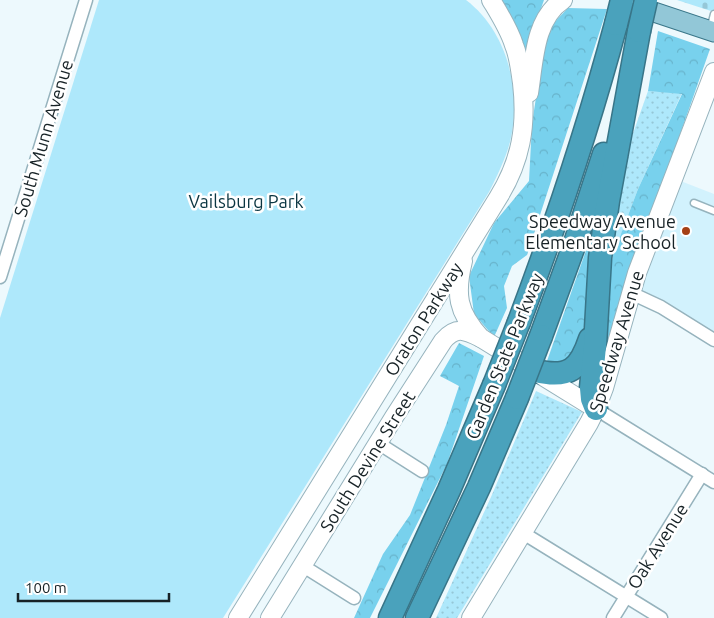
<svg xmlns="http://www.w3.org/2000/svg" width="714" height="618" viewBox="0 0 714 618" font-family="Ubuntu,sans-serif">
	<defs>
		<pattern id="grass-dots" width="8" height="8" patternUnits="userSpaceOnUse" patternTransform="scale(1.25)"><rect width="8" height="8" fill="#aee8fb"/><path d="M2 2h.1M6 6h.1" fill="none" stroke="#95c7d7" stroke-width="1.8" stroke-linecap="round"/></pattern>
		<pattern id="forest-crowns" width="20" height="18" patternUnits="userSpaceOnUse" patternTransform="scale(1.25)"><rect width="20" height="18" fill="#78d1ed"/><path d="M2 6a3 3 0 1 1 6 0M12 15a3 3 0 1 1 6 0" fill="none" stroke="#67b3cb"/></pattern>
		<pattern id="cemetery-stones" width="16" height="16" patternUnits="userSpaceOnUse" patternTransform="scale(1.25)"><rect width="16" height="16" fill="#aee8fb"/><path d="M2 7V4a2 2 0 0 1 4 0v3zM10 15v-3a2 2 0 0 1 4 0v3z" fill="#95c7d7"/></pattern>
	</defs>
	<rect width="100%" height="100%" fill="#edf9fd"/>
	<!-- built -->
	<polygon fill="#d2f2fd" points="678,180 714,194 714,341 635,294"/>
	<!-- grass -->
	<g fill="url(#grass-dots)">
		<polygon points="648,91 682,93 638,189 613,255 609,244 631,139"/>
		<polygon points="536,391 582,412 457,618 436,618 491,497"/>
	</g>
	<!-- forest -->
	<g fill="url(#forest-crowns)">
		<polygon points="502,0 544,0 526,51"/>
		<polygon points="568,8 607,9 527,255 512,266 504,286 507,308 494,337 474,314 469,276 494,223 529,181 532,124 546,31"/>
		<polygon points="658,31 710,49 602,357 606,289 613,255 638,189 682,94 648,91"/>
		<polygon points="595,225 591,298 578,352 561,367 547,361"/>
		<polygon points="459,343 484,356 447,464 370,618 354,618 383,554 410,515 446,425 459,386 440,376"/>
	</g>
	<!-- cemetery -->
	<polygon fill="url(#cemetery-stones)" points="677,0 714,0 714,12"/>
	<!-- park -->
	<path fill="#aee8fb" d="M99,0h367c42,32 56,92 44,142 -5,18 -13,34 -21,50l-266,426h-223v-300z"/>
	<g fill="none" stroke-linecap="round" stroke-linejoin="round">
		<!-- service casing -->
		<g stroke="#96b3bd" stroke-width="9">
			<g id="service">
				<polyline points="710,30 714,14"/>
				<polyline points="694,203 714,211"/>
			</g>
		</g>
		<!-- minor casing -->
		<g stroke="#96b3bd" stroke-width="15">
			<g id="minor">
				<polyline points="0,277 86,0"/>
				<polyline points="631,293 661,307 714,340"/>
				<polyline points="596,409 714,482"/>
				<polyline points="378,443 422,471"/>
				<polyline points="523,533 661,618"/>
				<polyline points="303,566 354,598"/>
				<polyline points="613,618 702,474"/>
			</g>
		</g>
		<!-- secondary casing -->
		<g stroke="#96b3bd" stroke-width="20">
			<g id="secondary">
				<path d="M529,93c5,-31 5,-74 34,-93"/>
				<path d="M463,261c-8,33 -6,51 18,77l115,71"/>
				<path d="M238,618l260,-420c23,-37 29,-72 24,-115 -2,-13 -3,-26 -8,-38 -5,-16 -14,-30 -23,-45"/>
				<path d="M270,618l124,-201 49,-76c13,-15 21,-11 38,-3"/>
				<polyline points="471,618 589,423 596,409 604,388 637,273 714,72"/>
			</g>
		</g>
		<!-- primary casing -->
		<g stroke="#387588" stroke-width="21">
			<polyline id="primary" points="630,4 714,32"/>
		</g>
		<!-- motorway casing -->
		<g stroke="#387588" stroke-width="25">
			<g id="motorway">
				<path d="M519,322c37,-98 70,-197 97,-298"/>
				<polyline points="541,336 575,243 604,154"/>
				<path d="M536,371c33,8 44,-2 54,-32"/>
				<polyline points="596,409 592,399 591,388 595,346 600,258 608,201 639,31"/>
				<polyline points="390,618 449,490 494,385"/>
				<polyline points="417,618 479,487 517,398"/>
			</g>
		</g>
		<!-- service -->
		<use href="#service" stroke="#fff" stroke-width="6"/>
		<!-- minor -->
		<use href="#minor" stroke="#fff" stroke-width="12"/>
		<!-- secondary -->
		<use href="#secondary" stroke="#fff" stroke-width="18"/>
		<!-- primary -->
		<use href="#primary" stroke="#92c7d7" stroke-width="19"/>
		<!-- motorway -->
		<use href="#motorway" stroke="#4aa2bc" stroke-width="22"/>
		<!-- motorway-bridge casing -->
		<g stroke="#387588" stroke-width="25" stroke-linecap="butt">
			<g id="motorway-bridge">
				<polyline points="616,24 622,0"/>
				<polyline points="639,31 646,0"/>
				<polyline points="494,385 519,322"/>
				<polyline points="517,398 541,336"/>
			</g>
		</g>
		<!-- motorway-bridge -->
		<use href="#motorway-bridge" stroke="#4aa2bc" stroke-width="22"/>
	</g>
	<!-- markers -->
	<circle fill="#a54015" stroke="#fff" stroke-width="2" cx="686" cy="231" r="5"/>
	<g text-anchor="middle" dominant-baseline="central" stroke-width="5" stroke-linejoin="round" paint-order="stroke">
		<!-- street labels -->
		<g font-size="18" fill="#172226" stroke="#fff">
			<text transform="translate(43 138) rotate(-73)">South Munn Avenue</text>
			<text transform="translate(423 319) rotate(-58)">Oraton Parkway</text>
			<text transform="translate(616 341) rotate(-73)">Speedway Avenue</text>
			<text transform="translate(504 356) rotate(-68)">Garden State Parkway</text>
			<text transform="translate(367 461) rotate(-58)">South Devine Street</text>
			<text transform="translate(657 546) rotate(-58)">Oak Avenue</text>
		</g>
		<!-- park labels -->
		<g font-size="18" fill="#0b3642" stroke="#fff">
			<text x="246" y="201">Vailsburg Park</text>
		</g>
		<!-- poi labels -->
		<g font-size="18" fill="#172226" stroke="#fff" text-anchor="end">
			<text x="676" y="221">Speedway Avenue<tspan x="676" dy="21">Elementary School</tspan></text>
		</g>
	</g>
	<!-- scale -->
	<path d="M18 593v8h151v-8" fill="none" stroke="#172226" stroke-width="2.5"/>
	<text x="25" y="593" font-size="15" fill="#172226" stroke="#ffffff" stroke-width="4" paint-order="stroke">100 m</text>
</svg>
